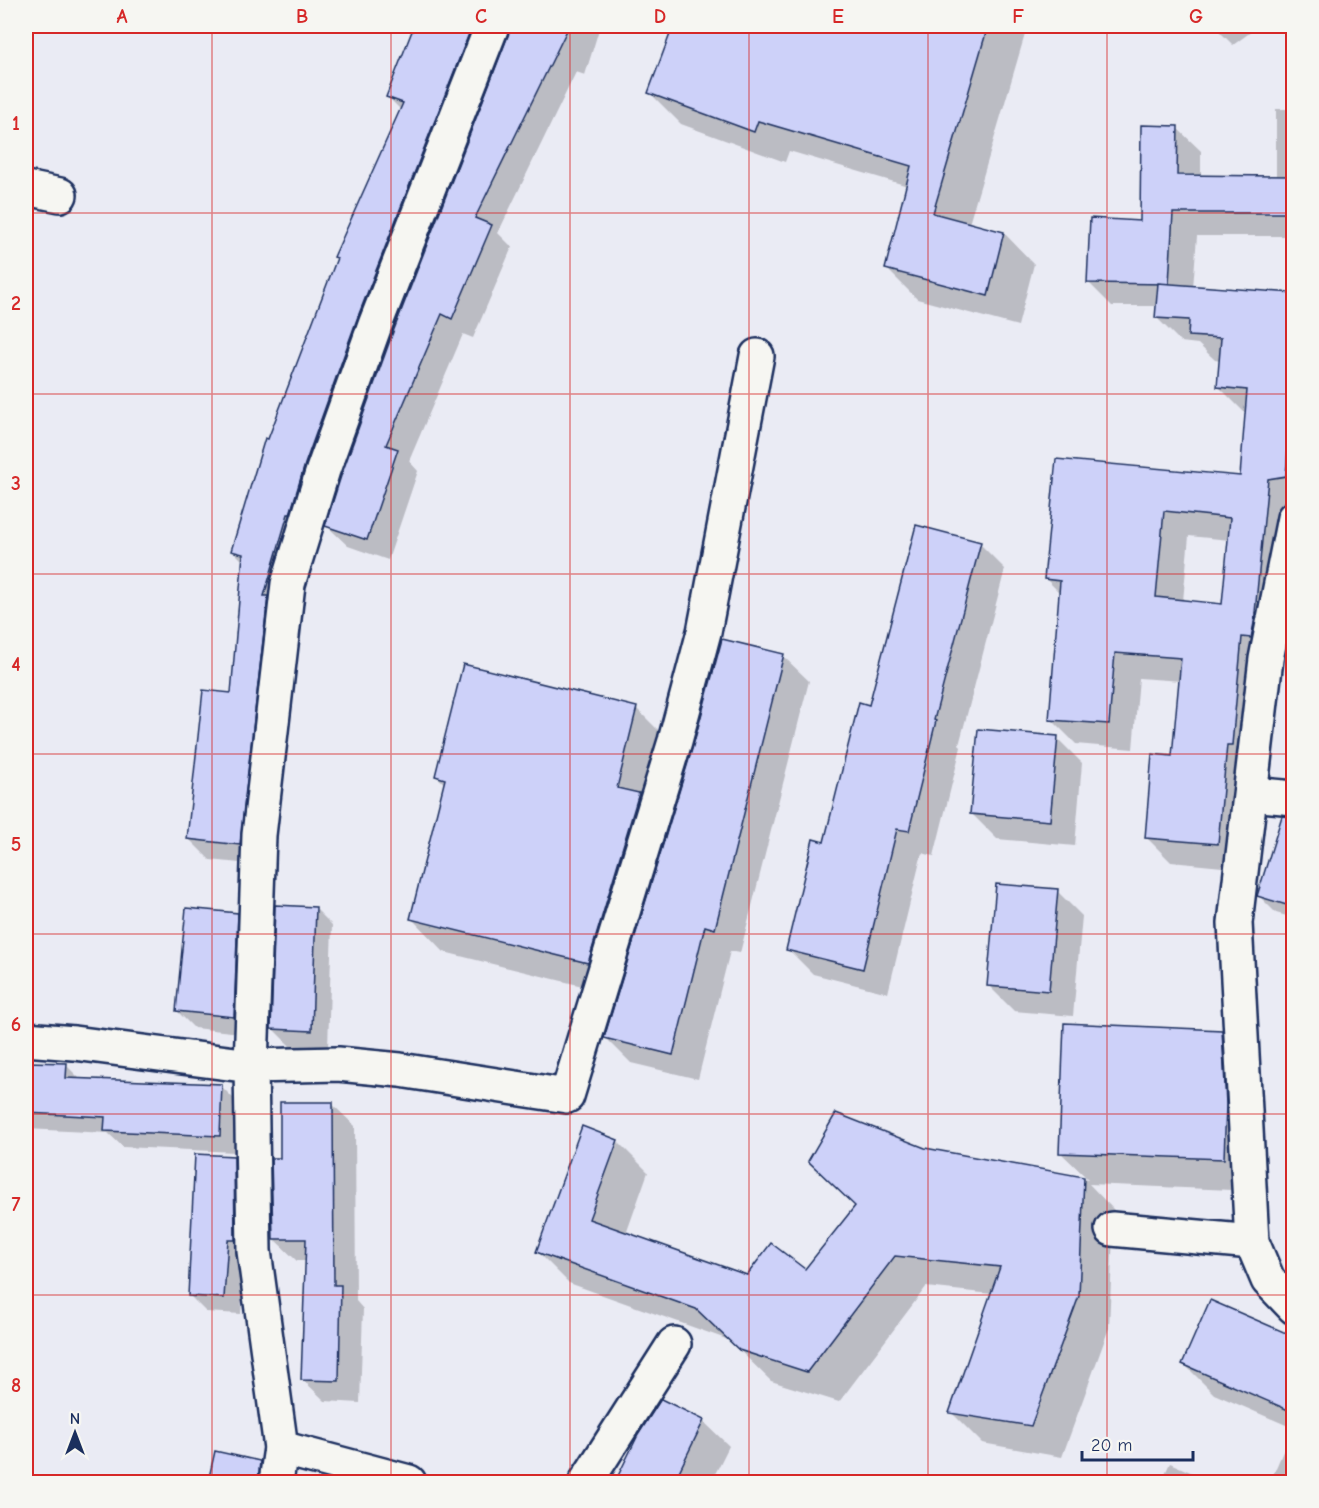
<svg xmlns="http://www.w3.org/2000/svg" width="1319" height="1508" viewBox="0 0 1319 1508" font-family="'Comic Neue',sans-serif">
	<rect width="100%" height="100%" fill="#eaebf4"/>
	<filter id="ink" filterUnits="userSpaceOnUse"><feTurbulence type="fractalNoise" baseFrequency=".0167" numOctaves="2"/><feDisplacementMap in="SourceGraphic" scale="12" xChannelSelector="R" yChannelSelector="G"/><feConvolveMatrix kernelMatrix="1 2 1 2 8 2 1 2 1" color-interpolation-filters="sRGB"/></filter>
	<g filter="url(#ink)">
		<!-- shadow -->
		<g fill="#0003" fill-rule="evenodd">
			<polygon points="415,26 600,26 585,75 576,72 498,233 512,247 473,338 463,334 409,461 418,471 388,560 348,546 327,526 511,27 500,32 310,534 260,865 210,860 189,839 232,694 243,561 233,551 269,441 401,110 388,97"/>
			<polygon points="675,26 1020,26 1026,31 969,224 1004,233 1034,264 1018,326 917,299 886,268 908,186 789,151 785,162 681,124 650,93"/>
			<polygon points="1214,26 1259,26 1233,45"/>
			<path d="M1276,109h18v127h-97l-4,52 101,7v209l-51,365 -72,-7 -25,-25 28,-79 7,-77 -42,-3 -6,71 -57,-5 -25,-25 10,-125 -15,-15 11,-119 185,18 5,-66h-3l-25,-25 2,-26 -6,-1 -17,-16 -17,-2 -25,-25 1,-11h-45l-24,-24 54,-60 35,-94 24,23v26h75zM1189,536l41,4 -7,66 -40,-5z"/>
			<polygon points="980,544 1005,569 959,745 961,747 934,856 922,853 888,993 813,974 788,949 825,844 870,706"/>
			<polygon points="783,656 809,681 740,953 730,951 698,1079 631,1063 606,1038 619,995 444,952 412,919 445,784 436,776 636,708 669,741 652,808 670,826"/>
			<polygon points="1057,738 1082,763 1075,846 997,839 972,814"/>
			<polygon points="1272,854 1294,860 1294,918 1276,913 1259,896"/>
			<polygon points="1057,891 1082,916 1073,1016 1014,1011 989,986"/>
			<polygon points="315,908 332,925 328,1047 290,1046 273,1029"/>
			<polygon points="237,914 254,931 250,1034 194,1028 177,1011"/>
			<polygon points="1221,1031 1254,1064 1256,1191 1089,1184 1114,1210 1109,1328 1062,1457 982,1443 951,1412 992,1294 926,1287 839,1402 771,1381 729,1340 569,1283 538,1252 617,1141 648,1172 626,1234 747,1277 805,1271 925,1150 1088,1179 1060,1152"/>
			<polygon points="26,1063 66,1065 82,1081 221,1086 238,1103 236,1152 123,1147 108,1133 26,1129"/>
			<polygon points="332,1104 355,1126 356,1301 363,1309 360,1403 325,1401 302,1379 307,1261 297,1261 274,1239 281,1160"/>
			<polygon points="233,1157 250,1174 241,1314 206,1312 189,1295"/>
			<polygon points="1211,1302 1294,1338 1294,1482 1270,1482 1293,1428 1214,1394 1184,1364"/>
			<polygon points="662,1401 703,1421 729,1446 711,1482 616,1482 640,1436"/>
			<polygon points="216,1453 259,1462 276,1479 276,1482 209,1482"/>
			<polygon points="1170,1463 1213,1482 1161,1482"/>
		</g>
		<!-- building -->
		<g fill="#cdd1f9" stroke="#1b2f5e" stroke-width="1.5" fill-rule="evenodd">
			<polygon points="414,26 472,26 357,319 305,464 290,514 288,514 264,596 268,596 240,845 187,839 203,690 231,693 243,554 231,551 265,438 268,439 337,258 334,257 403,103 386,97"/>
			<polygon points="510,26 569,26 475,218 492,225 452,319 442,314 386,445 398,449 367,540 325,526 341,476 393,332 509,33"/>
			<polygon points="673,26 988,26 933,213 1004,232 988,296 885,269 911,166 758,121 754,132 648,93"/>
			<polygon points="1141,125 1178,126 1177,175 1293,176 1293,213 1173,213 1169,284 1087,283 1090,218 1140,221"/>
			<path d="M1158,283l135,10v83l-7,100 -18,3 -14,144 -3,15 -9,-1 -10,108h-5l-9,99 -73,-6 7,-84 20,2 9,-98 -66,-5 -6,71 -60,-4 11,-139 -16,-2 12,-120 184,17 7,-86 -30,-3 4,-49 -33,-2 1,-16 -34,-2zM1164,511l66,7 -8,86 -66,-7z"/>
			<polygon points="916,525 981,542 934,720 936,721 909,831 897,829 863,969 786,950 813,839 824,842 859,702 869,705"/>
			<polygon points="722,639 784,654 715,929 705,926 673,1055 604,1038 693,746"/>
			<polygon points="463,664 637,707 617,788 639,793 588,963 410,919 445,779 435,776"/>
			<polygon points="978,729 1058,736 1050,821 970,814"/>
			<polygon points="1282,816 1293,817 1293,907 1257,896"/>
			<polygon points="996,884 1058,889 1049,991 987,986"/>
			<polygon points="275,905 316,907 312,1031 271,1029"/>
			<polygon points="186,908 238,913 234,1017 176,1011"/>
			<polygon points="1064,1023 1222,1030 1226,1104 1224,1159 1059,1153"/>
			<polygon points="26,1062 67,1063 66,1078 222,1084 220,1136 104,1131 105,1117 26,1113"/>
			<polygon points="280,1102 333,1102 334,1285 341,1285 339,1381 301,1380 306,1239 273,1239 271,1158 280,1158"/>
			<polygon points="836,1113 925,1148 1084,1177 1079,1296 1031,1426 949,1413 1000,1267 895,1256 807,1372 739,1350 696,1309 536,1252 582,1126 618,1140 589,1219 747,1275 771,1243 805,1269 855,1206 808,1161"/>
			<polygon points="195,1154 234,1156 235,1240 228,1240 224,1298 188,1296"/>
			<polygon points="1210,1300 1293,1336 1293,1412 1182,1364"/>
			<polygon points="661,1399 704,1420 674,1482 615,1482 638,1435"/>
			<polygon points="215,1451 260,1461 258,1482 208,1482"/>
		</g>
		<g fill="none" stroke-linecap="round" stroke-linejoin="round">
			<!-- minor casing -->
			<g stroke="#1b2f5e" stroke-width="38">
				<g id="minor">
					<polyline points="492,26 375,325 323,470 288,584 259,835 251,1066 338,1064 400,1070 567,1096 675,741 704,632 757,356"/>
					<polyline points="26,188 60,195"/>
					<polyline points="1294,518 1266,659 1235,923 1252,1242 1268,1280 1294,1307"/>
					<polyline points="1251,794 1294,798"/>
					<polyline points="26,1039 74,1043 251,1066 254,1251 281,1448 276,1482"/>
					<polyline points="1112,1229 1252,1242"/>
					<polyline points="281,1448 409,1482"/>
					<polyline points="586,1482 674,1344"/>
				</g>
			</g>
			<!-- minor -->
			<use href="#minor" stroke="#f6f6f2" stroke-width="33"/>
		</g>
	</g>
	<!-- grid -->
	<path fill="none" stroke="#d62828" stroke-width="1.5" stroke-opacity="0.55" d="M212,26v1456M391,26v1456M570,26v1456M749,26v1456M928,26v1456M1107,26v1456M26,213h1268M26,394h1268M26,574h1268M26,754h1268M26,934h1268M26,1114h1268M26,1295h1268"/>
	<!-- margin -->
	<rect width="1319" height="1508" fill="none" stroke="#f6f6f2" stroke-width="66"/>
	<!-- north arrow -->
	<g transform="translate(75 1433)" stroke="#f6f6f2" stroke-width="4.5" paint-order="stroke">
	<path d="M0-4.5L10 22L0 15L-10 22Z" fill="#1b2f5e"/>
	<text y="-9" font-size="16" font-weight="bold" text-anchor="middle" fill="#1b2f5e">N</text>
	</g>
	<!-- scale -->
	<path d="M1082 1451v9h111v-9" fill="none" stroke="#1b2f5e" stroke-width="3"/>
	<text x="1091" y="1451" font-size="18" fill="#1b2f5e" stroke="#f6f6f2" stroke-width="4.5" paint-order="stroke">20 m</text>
	<rect x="33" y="33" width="1253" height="1442" fill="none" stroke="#d62828" stroke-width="2"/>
	<g font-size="20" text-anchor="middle" font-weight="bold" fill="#d62828">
		<text x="122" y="23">A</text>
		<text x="302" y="23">B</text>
		<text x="481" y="23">C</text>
		<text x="660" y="23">D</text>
		<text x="838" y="23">E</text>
		<text x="1018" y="23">F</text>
		<text x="1196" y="23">G</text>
		<text x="16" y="130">1</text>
		<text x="16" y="310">2</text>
		<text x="16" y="490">3</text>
		<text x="16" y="671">4</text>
		<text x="16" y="851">5</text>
		<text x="16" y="1031">6</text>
		<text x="16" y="1211">7</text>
		<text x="16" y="1392">8</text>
	</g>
</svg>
